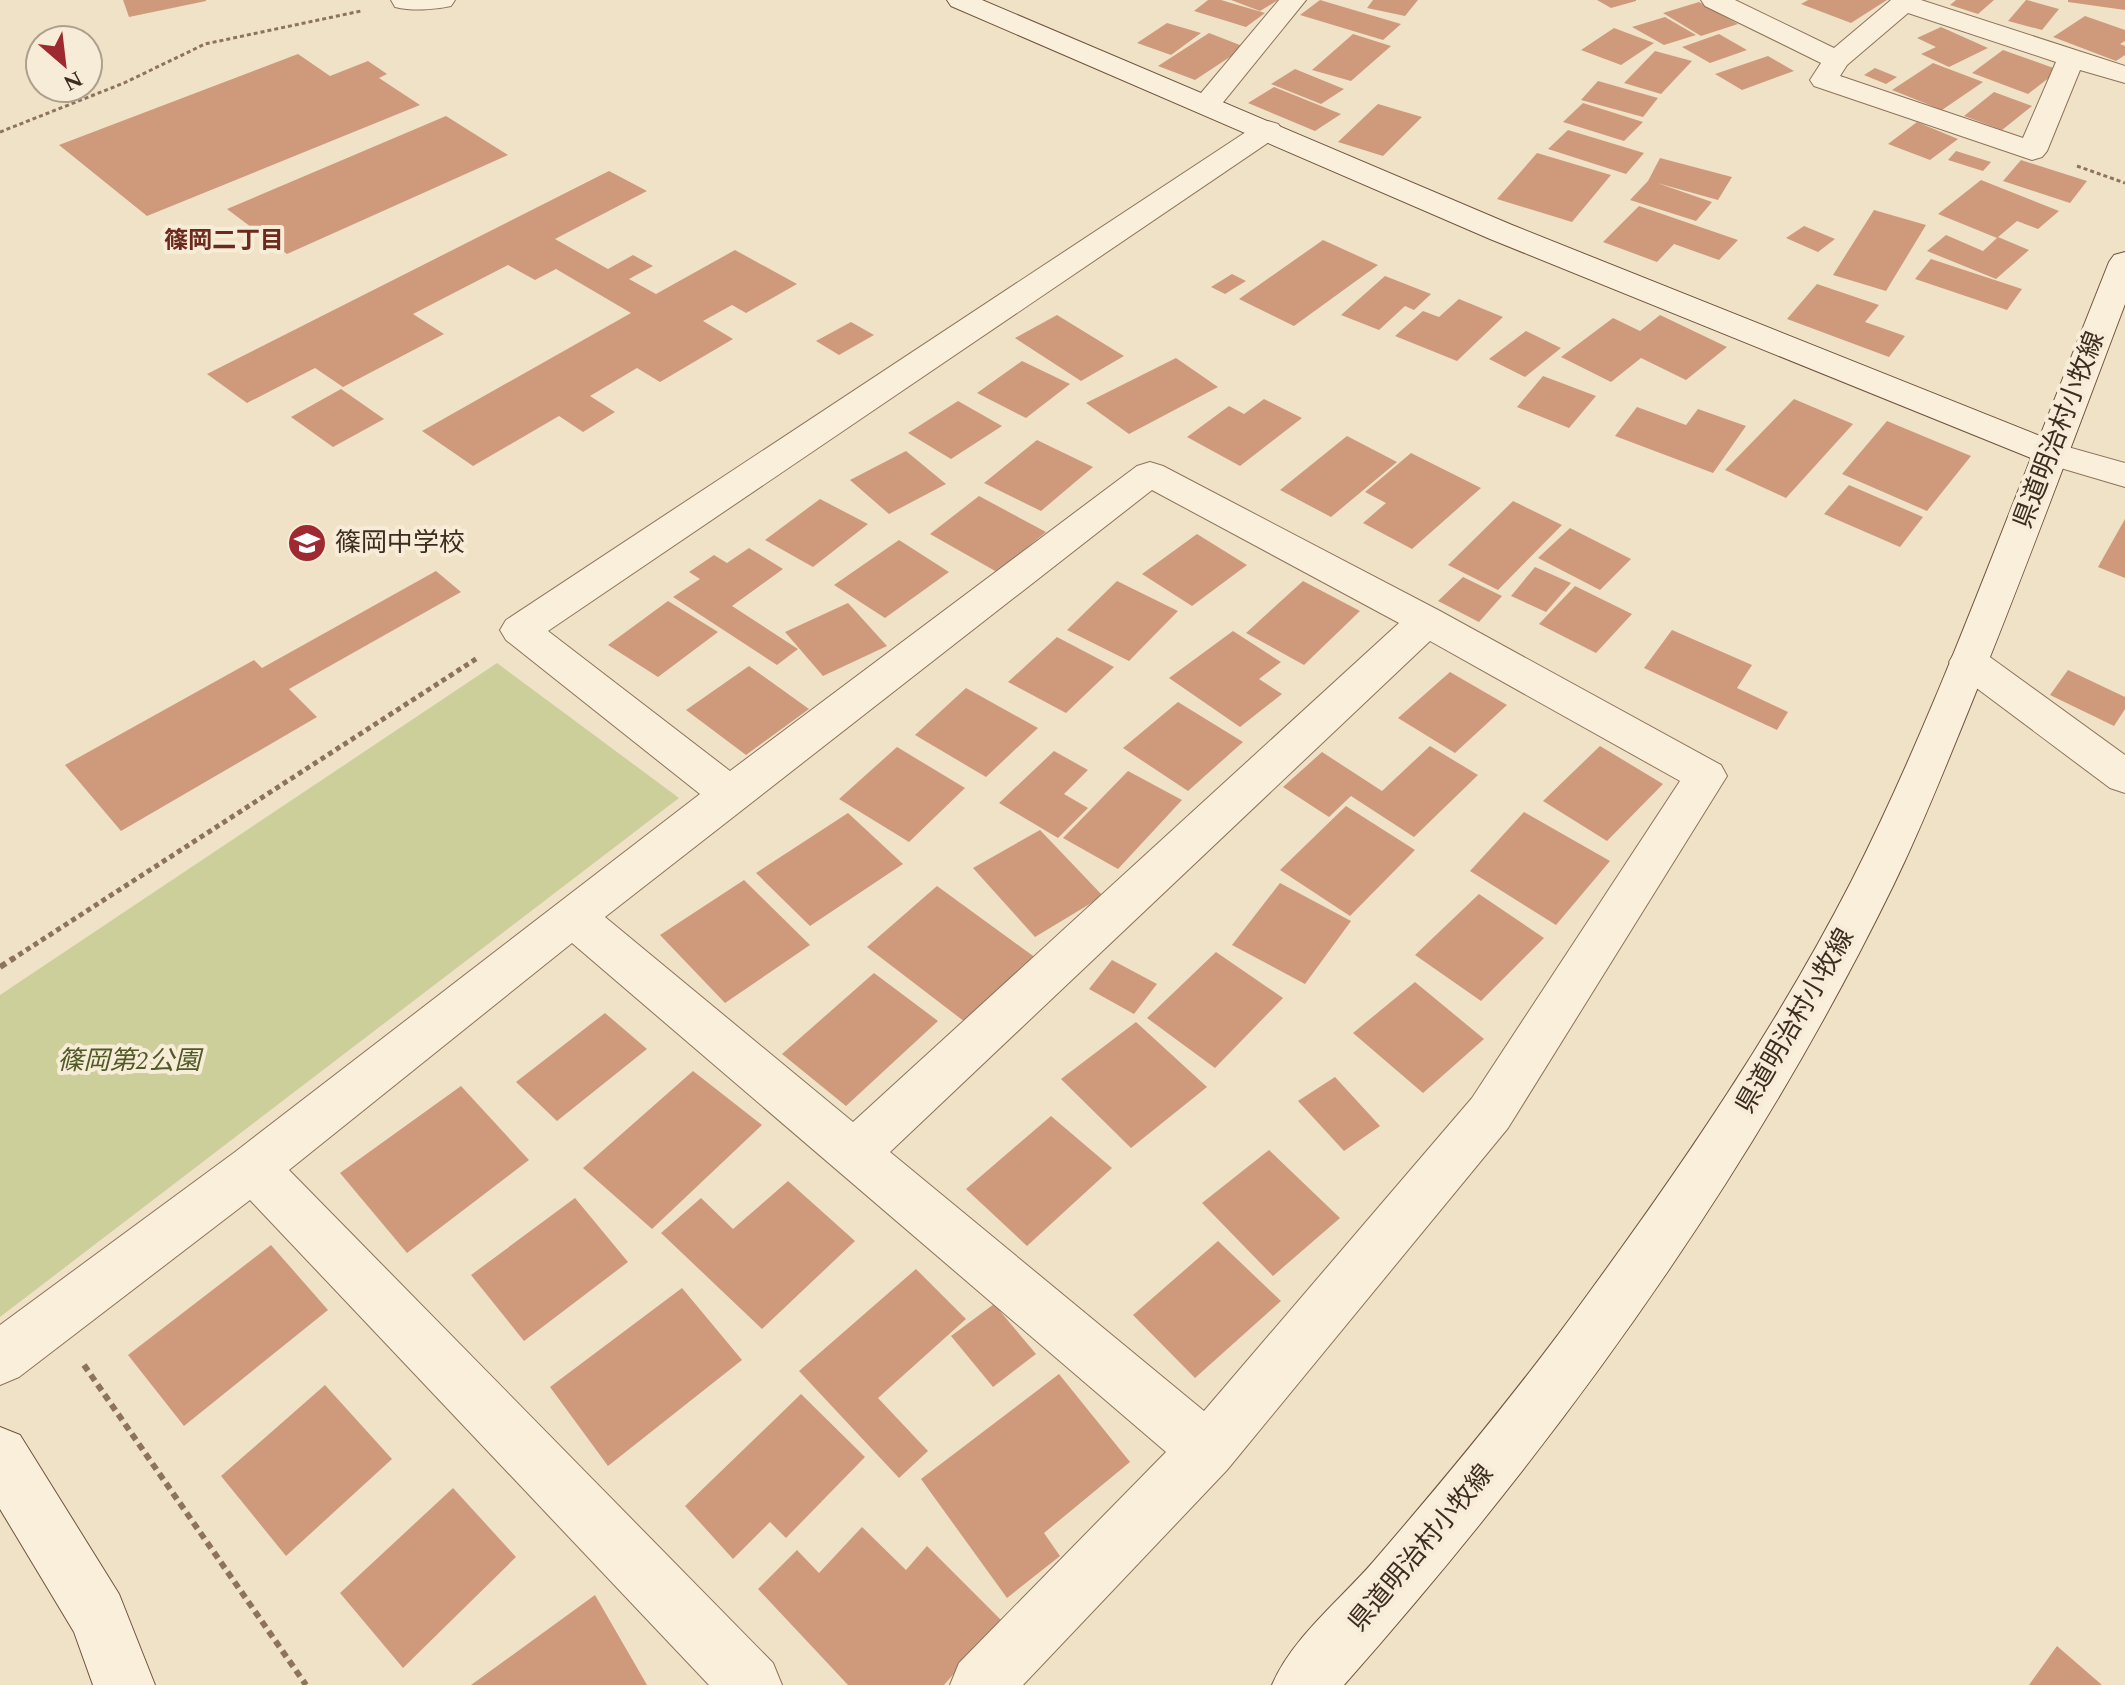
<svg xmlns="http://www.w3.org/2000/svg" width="2125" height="1685" viewBox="0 0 2125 1685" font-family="Spectral,'Noto Sans JP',serif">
	<rect width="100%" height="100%" fill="#f0e2c7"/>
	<!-- green -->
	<polygon fill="#cccf9a" points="497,663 679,798 0,1317 0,995"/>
	<!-- building -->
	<g fill="#cf9a7c">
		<polygon points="123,0 206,0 206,1 129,17"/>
		<polygon points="1208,0 1221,0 1265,13 1246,27 1194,11"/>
		<polygon points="1231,0 1278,0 1260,11"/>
		<polygon points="1320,0 1401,24 1383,40 1300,15"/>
		<polygon points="1373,0 1418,0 1405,16 1367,8"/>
		<polygon points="1597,0 1636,0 1636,1 1611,8"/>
		<polygon points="1808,0 1887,0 1851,23 1801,4"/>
		<polygon points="1956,0 1994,0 1978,14 1950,5"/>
		<polygon points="2026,0 2027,0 2059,9 2042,30 2008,21"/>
		<polygon points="2068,0 2125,0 2125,10 2068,2"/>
		<polygon points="1699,2 1738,24 1701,36 1663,13"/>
		<polygon points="2085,16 2125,30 2125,41 2120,44 2125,46 2125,55 2116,61 2053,37"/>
		<polygon points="1665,17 1696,35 1664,45 1632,27"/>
		<polygon points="1167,23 1201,33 1171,55 1137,43"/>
		<polygon points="1941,27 1988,48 1949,67 1921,54 1936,47 1917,38"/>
		<polygon points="1614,28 1654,43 1621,65 1581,50"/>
		<polygon points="1209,33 1245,47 1195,80 1158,66"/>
		<polygon points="1353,34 1391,46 1351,81 1312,70"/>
		<polygon points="1719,34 1747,50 1710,63 1682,47"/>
		<polygon points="2003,50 2059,70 2028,94 1972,73"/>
		<polygon points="1655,51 1692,61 1661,94 1624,83"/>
		<polygon points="298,54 330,76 368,61 387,74 379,78 420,105 147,216 59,145"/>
		<polygon points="1768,56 1794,71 1742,90 1715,74"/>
		<polygon points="1933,63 1983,82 1942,110 1892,90"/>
		<polygon points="1875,68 1897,77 1886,84 1864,75"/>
		<polygon points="1295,69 1344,89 1321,104 1271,84"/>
		<polygon points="1598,81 1658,98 1643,117 1581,100"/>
		<polygon points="1274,87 1341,114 1315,131 1248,103"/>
		<polygon points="1994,92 2032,106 2002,130 1964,116"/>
		<polygon points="1583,103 1643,122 1624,141 1563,122"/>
		<polygon points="1378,104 1422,117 1383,156 1338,142"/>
		<polygon points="446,116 508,155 287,254 227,209"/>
		<polygon points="1917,122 1958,139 1930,160 1888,144"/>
		<polygon points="1568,130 1644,153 1626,174 1548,149"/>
		<polygon points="1956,151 1991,162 1983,171 1948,160"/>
		<polygon points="1537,153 1611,175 1572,222 1497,199"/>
		<polygon points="1660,158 1732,177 1718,200 1657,183 1712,202 1696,221 1630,200 1648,181"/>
		<polygon points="2021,160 2087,181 2070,203 2003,181"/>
		<polygon points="609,171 647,191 555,239 608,269 633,255 653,266 629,279 656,294 735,250 797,284 746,313 732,305 703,321 733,339 660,382 637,368 590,396 615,412 583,432 559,416 473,466 422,431 631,313 556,269 535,280 508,265 413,314 444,334 343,387 315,368 247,403 207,374"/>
		<polygon points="1981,180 2059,211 2038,229 2017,221 1997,238 1938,214"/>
		<polygon points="1639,206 1738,240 1719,260 1674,244 1657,262 1603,242"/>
		<polygon points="1874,210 1926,225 1886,291 1833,275"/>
		<polygon points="1804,226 1835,239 1818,252 1786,238"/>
		<polygon points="1946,235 1983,251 1998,237 2029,250 1996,279 1927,251"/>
		<polygon points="1323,240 1378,265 1294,326 1239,299"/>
		<polygon points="1931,259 2022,289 2007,310 1915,279"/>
		<polygon points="1232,274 1246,281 1225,294 1211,287"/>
		<polygon points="1385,276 1431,294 1414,310 1405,306 1379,330 1341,315"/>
		<polygon points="1817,284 1879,305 1865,322 1905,336 1889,357 1787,319"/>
		<polygon points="1459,299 1503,317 1457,361 1395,336 1423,311 1439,317"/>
		<polygon points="1057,315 1124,356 1081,381 1015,338"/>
		<polygon points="1660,315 1727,347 1686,380 1641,358 1611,382 1561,357 1613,318 1640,331"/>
		<polygon points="851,322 874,335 839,355 816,341"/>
		<polygon points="1526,331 1561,348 1525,377 1489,359"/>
		<polygon points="1176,358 1218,387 1129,434 1086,403"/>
		<polygon points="1022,361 1070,384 1026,418 977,393"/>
		<polygon points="1543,376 1596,396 1569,428 1517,407"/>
		<polygon points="341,389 384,419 333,447 291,417"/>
		<polygon points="1264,399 1302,418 1240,466 1187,437 1229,406 1244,414"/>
		<polygon points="1794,399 1853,424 1786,498 1725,470"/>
		<polygon points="958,401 1002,426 951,459 908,433"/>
		<polygon points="1637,407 1686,425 1698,409 1746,426 1713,473 1615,436"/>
		<polygon points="1887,421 1971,456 1927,511 1842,474"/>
		<polygon points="1347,436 1397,462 1331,517 1280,490"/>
		<polygon points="1037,440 1093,467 1041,511 984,483"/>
		<polygon points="906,451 946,484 889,514 850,480"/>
		<polygon points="1411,453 1481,488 1412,549 1363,523 1386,503 1365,492"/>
		<polygon points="1849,485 1923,517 1900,547 1824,514"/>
		<polygon points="979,496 1046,532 997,572 930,534"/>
		<polygon points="820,499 868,524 813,567 765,540"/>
		<polygon points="1513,501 1562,525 1498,590 1448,565"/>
		<polygon points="2125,519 2125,578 2098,567"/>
		<polygon points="1570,528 1631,559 1600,590 1538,558"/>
		<polygon points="1197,534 1247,565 1192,606 1142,574"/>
		<polygon points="899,540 949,572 885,618 834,585"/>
		<polygon points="749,548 783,569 732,606 798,649 777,665 673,597 700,579 689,572 714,555 727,563"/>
		<polygon points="1535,567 1571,583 1546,612 1511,596"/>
		<polygon points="436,571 461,592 289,689 317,717 121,831 65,765 254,660 262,668"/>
		<polygon points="1463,577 1502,596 1479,622 1438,601"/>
		<polygon points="1117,581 1178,611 1129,661 1067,630"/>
		<polygon points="1303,581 1360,611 1304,665 1246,633"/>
		<polygon points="1575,586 1632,614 1596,653 1539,624"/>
		<polygon points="668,601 718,632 658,677 608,645"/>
		<polygon points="848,603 887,646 823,676 785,632"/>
		<polygon points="1672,630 1752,665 1737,688 1788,712 1777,730 1644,668"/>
		<polygon points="1233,631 1281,662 1259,679 1282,694 1240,727 1169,678"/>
		<polygon points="1057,637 1114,667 1066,713 1008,682"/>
		<polygon points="749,666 809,709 746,755 686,710"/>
		<polygon points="2068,670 2125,697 2125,709 2114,726 2050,695"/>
		<polygon points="1450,672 1507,705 1455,753 1398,718"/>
		<polygon points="966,688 1038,728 986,777 915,735"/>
		<polygon points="1178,702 1243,742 1188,791 1123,748"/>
		<polygon points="1430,746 1478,775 1414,837 1351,796 1329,817 1283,787 1322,752 1382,791"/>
		<polygon points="1600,746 1663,784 1607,841 1543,801"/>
		<polygon points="897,747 965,788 909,842 839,799"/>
		<polygon points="1054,751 1088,770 1064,794 1088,808 1058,838 999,803"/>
		<polygon points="1128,771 1182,800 1118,869 1063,838"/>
		<polygon points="1346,806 1415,850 1350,916 1280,870"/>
		<polygon points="1524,812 1610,861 1556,925 1470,871"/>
		<polygon points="848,813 903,864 810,926 756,873"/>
		<polygon points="1040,830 1103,896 1035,937 973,868"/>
		<polygon points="744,880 810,945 725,1003 660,935"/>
		<polygon points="1280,883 1351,921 1305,984 1232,945"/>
		<polygon points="937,886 1036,958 965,1022 867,947"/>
		<polygon points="1479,894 1544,938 1481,1001 1415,955"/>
		<polygon points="1216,952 1283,998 1215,1068 1147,1018"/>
		<polygon points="1112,960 1157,984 1134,1014 1089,989"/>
		<polygon points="874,973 938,1021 846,1106 782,1054"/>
		<polygon points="1415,982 1484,1039 1423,1093 1353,1033"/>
		<polygon points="605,1013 647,1049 557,1121 516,1082"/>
		<polygon points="1136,1022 1207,1087 1131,1148 1061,1079"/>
		<polygon points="693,1071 762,1125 652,1229 583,1168"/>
		<polygon points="1335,1077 1380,1126 1344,1151 1298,1101"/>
		<polygon points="461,1086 529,1160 407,1253 340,1173"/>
		<polygon points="1051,1116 1112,1168 1027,1246 966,1189"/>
		<polygon points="1269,1150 1340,1218 1273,1276 1202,1203"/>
		<polygon points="788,1181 855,1241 762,1329 661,1233 701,1198 733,1229"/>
		<polygon points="575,1198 628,1262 524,1341 471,1275"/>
		<polygon points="1218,1241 1281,1301 1195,1378 1133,1315"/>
		<polygon points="271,1245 328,1310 184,1426 128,1355"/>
		<polygon points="916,1269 966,1319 878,1398 928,1451 899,1478 799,1371"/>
		<polygon points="682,1288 742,1360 608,1466 550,1387"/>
		<polygon points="994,1304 1036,1354 993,1387 951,1336"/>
		<polygon points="1059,1374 1130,1462 1044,1533 1060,1556 1007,1598 921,1479"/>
		<polygon points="325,1385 392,1459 286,1556 221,1476"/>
		<polygon points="801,1394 865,1457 786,1538 770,1522 733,1559 685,1506"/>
		<polygon points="453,1488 516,1557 403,1668 340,1593"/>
		<polygon points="862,1527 906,1570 927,1546 1001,1620 944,1685 848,1685 758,1589 797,1550 819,1573"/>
		<polygon points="595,1595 647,1685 471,1685"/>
		<polygon points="2057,1646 2102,1685 2029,1685"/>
	</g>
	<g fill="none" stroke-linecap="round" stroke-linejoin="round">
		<!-- street casing -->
		<g stroke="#8d735c" stroke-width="2">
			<g id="street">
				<path d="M391,0h64l-4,6c-17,4 -39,5 -56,1z"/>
				<polygon points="1279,0 1306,0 1216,111 1206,114 1196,111 1192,105 1196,99"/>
				<path d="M1701,0h34l99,48 57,-48h30l204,66v17l-45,-13 -33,81 -5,6 -10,3 -218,-74 -4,-6 11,-17 -116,-57zM1908,13l148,49 -33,76 -183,-62 7,-11z"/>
				<path d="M1268,121l10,3 5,6 -5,6 -730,495 182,140 407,-305 13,-4 13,4 277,145 281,154 6,11 -219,352 -281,342 -204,215h-73l9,-22 207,-211 -594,-509 -283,227 484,493 9,22h-73l-459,-485 -231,177 -19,8v-60l235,-173 465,-358 -194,-154 -6,-10 6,-10 752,-496zM1152,490l247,133 -546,499 -248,-205zM1430,641l250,140 -208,317 -268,313 -314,-259z"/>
				<polygon points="2050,442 2125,463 2125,487 2037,461 2032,453 2037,445"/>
				<polygon points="1969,648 1983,652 2125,755 2125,793 2110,788 1955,672 1949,662 1955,652"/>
			</g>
		</g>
		<!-- secondary casing -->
		<g stroke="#6f543f" stroke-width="2">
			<g id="secondary">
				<path d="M947,0h35l530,225 528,211 69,-174 5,-7 11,-3v52c-53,140 -105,281 -162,420 -22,54 -44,109 -70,162 -142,291 -335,557 -549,799h-72c20,-47 68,-85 101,-123 75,-87 148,-175 215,-268 96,-131 189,-268 263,-412 69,-136 124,-282 180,-424l-541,-219 -539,-233z"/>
				<polygon points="0,1427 20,1435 119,1594 155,1685 93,1685 74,1632 0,1509"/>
			</g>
		</g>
		<!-- path-far2 -->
		<g stroke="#8d735c" stroke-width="3" stroke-dasharray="4 3" stroke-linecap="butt">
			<polyline points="0,132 124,83 205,44 361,11"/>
			<polyline points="2077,166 2125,183"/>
		</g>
		<!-- path-far1 -->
		<polyline stroke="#8d735c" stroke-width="5" stroke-dasharray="5 4" stroke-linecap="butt" points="11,960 479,657"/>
		<!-- path -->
		<g stroke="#8d735c" stroke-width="6" stroke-dasharray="7 5" stroke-linecap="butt">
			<polyline points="0,967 14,958"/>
			<polyline points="84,1365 306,1685"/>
		</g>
		<!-- street -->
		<use href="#street" fill="#faefdb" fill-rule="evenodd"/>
		<!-- secondary -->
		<use href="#secondary" fill="#faefdb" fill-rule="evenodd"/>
	</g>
	<!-- icons -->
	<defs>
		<g id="school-disc" transform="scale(2)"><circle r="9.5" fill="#9e2930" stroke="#f7ecd7"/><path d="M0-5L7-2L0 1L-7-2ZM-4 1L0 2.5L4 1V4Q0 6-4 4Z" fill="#fff"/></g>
	</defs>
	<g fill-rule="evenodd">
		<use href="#school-disc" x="307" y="543"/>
	</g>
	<g text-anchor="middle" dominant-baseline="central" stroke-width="8" stroke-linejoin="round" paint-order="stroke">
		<!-- far-neighbourhood labels -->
		<g font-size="24" font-weight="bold" fill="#6b2a1d" stroke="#f7ecd7">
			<text x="224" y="241">篠岡二丁目</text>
		</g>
		<!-- street labels -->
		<g font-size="26" fill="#3d2c20" stroke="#f7ecd7">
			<text transform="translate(2059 430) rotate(-69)">県道明治村小牧線</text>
			<text transform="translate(1795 1021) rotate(-60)">県道明治村小牧線</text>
			<text transform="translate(1421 1548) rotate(-50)">県道明治村小牧線</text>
		</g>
		<!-- poi labels -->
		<g font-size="26" fill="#3d2c20" stroke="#f7ecd7" text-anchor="start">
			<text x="335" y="543">篠岡中学校</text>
		</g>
		<!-- park labels -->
		<g font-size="26" font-style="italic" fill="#505a26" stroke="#f7ecd7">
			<text x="129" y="1061">篠岡第2公園</text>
		</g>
	</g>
	<!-- north arrow -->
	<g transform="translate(64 64) rotate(152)"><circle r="38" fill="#f7ecd7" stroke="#ad9f8e" stroke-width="2"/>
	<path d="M0-6L14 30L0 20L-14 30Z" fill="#9e2930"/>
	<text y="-12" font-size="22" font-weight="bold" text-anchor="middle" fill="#3d2c20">N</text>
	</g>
</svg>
